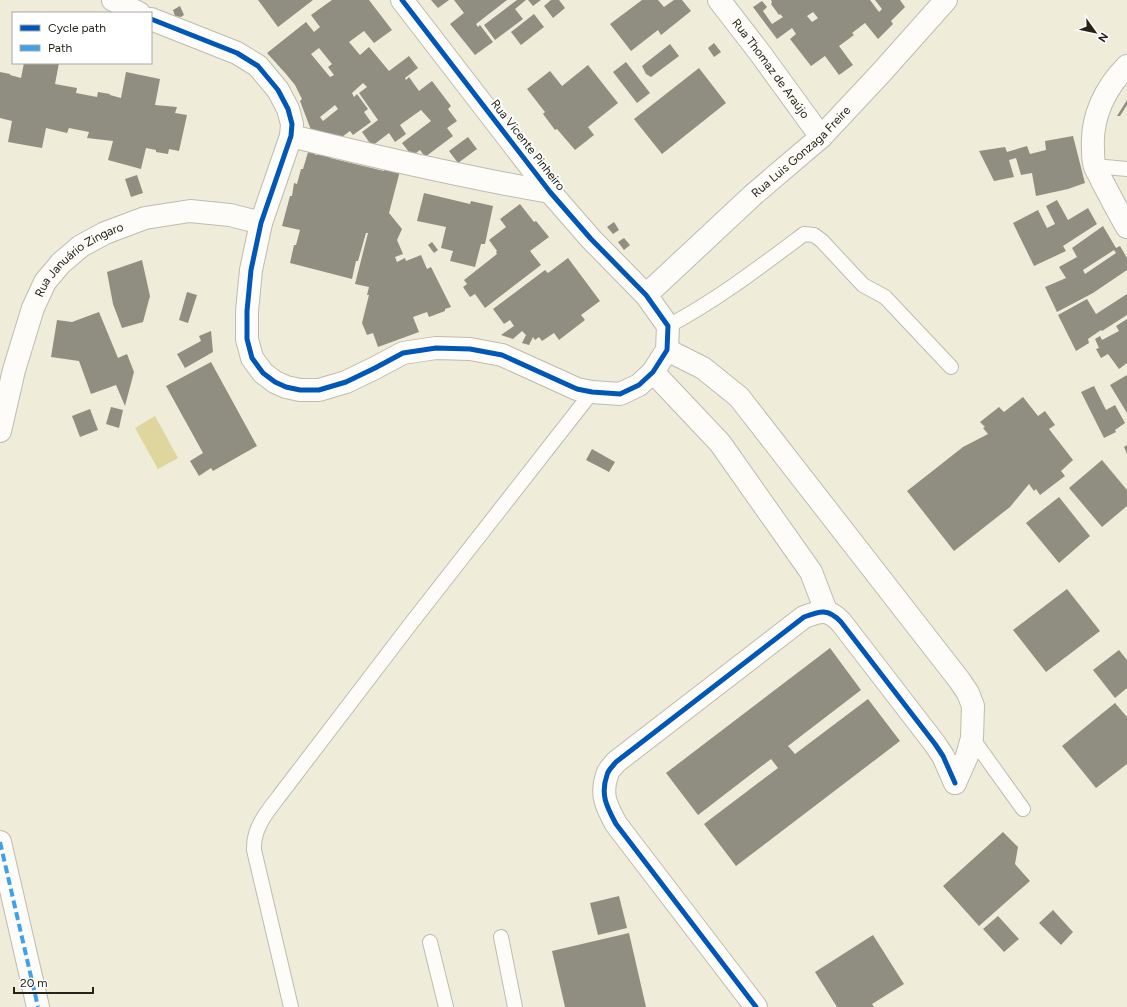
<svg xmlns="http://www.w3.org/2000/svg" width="1127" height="1007" viewBox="0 0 1127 1007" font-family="Figtree,sans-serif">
	<rect width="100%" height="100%" fill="#efecda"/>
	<!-- water -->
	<polygon fill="#ded69c" points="155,416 178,458 158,469 135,428"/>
	<!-- building -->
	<g fill="#908e81" fill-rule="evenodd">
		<polygon points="258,0 313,0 278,27"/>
		<path d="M332,0h37l23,30 -18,13 -10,-12 -15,11 11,13 9,-8 20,24 20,-15 9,12 -13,10 1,2 3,-3 10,14 13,-10 19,25 -3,3 9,12 -10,7 6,8 -28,21 -5,-7 -8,6 -10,-13 29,-22 -10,-11 -21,15 6,9 -11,8 -6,-9 -17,13 -10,-14 16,-12 -19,-27 8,-6 -4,-4 -11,10 2,4 3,-3 11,15 -4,3 7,10 -18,13 -3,-4 -12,9 -27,-10 -11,-29 2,-2 -7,-14 -9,-11 -19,-21 39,-31 8,10 6,-5 -9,-12zM319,48l13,16 -4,3 6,8 -4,2 -19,-23zM335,105l3,4 -15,12 -3,-4z"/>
		<polygon points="431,0 449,0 438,8"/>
		<polygon points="454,0 507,0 476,24 478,27 480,25 493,42 475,55 450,24 464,13"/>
		<polygon points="517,0 526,0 515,9 523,19 495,40 484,25"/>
		<polygon points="528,0 541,0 533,6"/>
		<polygon points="551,0 559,0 565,8 553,18 544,6"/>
		<polygon points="642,0 658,0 664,7 674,0 682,0 691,11 661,35 658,30 631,51 610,24"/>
		<path d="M771,0h99l9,12 3,-3 -7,-9h25l5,7 -14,14 2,3 -15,15 -13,-16 -13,10 2,2 -15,11 14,19 -14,10 -14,-19 -14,10 -21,-27 6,-5 -4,-6 -15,11 -24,-32 9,-6 5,6 -4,4 9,13 11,-7 -3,-3 -1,1 -8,-11 1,-2zM813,12l5,6 -6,4 -5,-6z"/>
		<polygon points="180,6 184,15 181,17 175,16 173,10"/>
		<polygon points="534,14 544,27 521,45 511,32"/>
		<polygon points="714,43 721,52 714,57 708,48"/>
		<polygon points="670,44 679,56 651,77 646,74 642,66"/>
		<polygon points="626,62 650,93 637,103 613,72"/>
		<polygon points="24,63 59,63 55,84 77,88 76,93 97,97 98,92 110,94 110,95 121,98 126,72 160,79 155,105 177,107 175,113 187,115 179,151 169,149 168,154 156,152 156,150 146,148 141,169 108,160 113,141 87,138 89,132 69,128 67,133 46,128 42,148 8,142 12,121 0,118 0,72 10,74 10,75 21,78"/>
		<polygon points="588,65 618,103 588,127 594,135 575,150 557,129 555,130 543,114 545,112 527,89 550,71 562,86"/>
		<polygon points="699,68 726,103 662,154 634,119"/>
		<polygon points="1127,100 1127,105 1120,116 1117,116"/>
		<polygon points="1073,136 1085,183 1068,189 1036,196 1032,173 1021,175 1016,158 1009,160 1014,177 994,181 979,151 1005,147 1007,152 1027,146 1030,154 1046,150 1045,141"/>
		<polygon points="468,137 477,149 458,163 449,151"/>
		<polygon points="309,149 316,150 315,155 319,155 324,152 331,154 330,158 384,171 385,167 400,171 389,213 402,229 397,240 403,254 395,257 397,262 405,258 406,261 421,255 427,269 431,267 451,307 445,309 445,311 429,317 427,312 413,317 419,332 378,347 373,333 367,335 362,323 369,295 367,295 369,287 355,284 368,233 366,233 358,261 356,261 352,279 290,263 294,245 296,245 300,230 282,226 290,196 292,196 294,183 297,184 301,169 303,169"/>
		<polygon points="137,175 143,193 131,197 125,179"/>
		<polygon points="424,193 470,204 471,201 493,206 485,244 481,244 475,267 450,261 453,251 441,248 446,227 417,221"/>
		<polygon points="1057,200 1068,220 1088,208 1097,224 1063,246 1066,251 1034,266 1013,223 1038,210 1047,228 1055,224 1046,206"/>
		<polygon points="520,204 534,222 536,221 549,237 530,251 541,265 485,308 475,294 470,297 463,287 467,284 464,280 497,254 496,252 497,251 489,240 506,227 500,219"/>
		<polygon points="614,222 619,230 613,234 607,227"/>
		<path d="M1103,226l13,22 4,-2 7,12v12l-34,23 -36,19 -12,-25 21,-9 -7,-11 18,-10 -5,-9zM1114,250l2,3 -31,21 -2,-4z"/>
		<polygon points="624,238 630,245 624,250 618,242"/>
		<polygon points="432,242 438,250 434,253 428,245"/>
		<polygon points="568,258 600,301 581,315 585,320 559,340 554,333 542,341 539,337 535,340 533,337 529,345 522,343 526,335 522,331 513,339 501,335 514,326 510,320 504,324 493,309 545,270 548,273"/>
		<polygon points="142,260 150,296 143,322 122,328 113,304 107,272"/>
		<polygon points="187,292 197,295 188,323 179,320"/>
		<polygon points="1127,294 1127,315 1102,331 1101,330 1088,339 1089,343 1076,351 1058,315 1087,299 1096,314"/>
		<polygon points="99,312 118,358 127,354 134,372 125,406 116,385 91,394 79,361 51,357 57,320 72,322"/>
		<polygon points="1127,319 1127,363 1119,369 1108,354 1101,358 1096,349 1099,348 1095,339 1100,336 1102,340 1119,331 1116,326"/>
		<polygon points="211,331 213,352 185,368 177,354 201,341 199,336"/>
		<polygon points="211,362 257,446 213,471 211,468 199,476 190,461 203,453 166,386"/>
		<polygon points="1127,375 1127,413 1110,385"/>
		<polygon points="1094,386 1106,410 1115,405 1125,423 1115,430 1116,432 1104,438 1081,392"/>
		<polygon points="1023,397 1038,416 1045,411 1055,425 1049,429 1073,460 1061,471 1065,476 1040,495 1036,489 1034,491 1029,484 1010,507 954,551 907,491 963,447 988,434 983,428 985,427 980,422 999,407 1004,412"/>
		<polygon points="111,407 123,410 119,428 106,424"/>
		<polygon points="90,409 98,430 80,437 72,416"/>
		<polygon points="1127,445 1127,454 1124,447"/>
		<polygon points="592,449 615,462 609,472 586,460"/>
		<polygon points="1102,460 1127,490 1127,506 1102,527 1069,488"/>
		<polygon points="1059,497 1090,536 1059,563 1026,523"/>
		<polygon points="1067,589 1100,631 1046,672 1013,630"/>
		<polygon points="830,648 861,690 788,746 795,754 868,699 900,741 736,866 704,824 778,768 771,759 698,815 666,773"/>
		<polygon points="1119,650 1127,660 1127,688 1115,698 1093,670"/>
		<polygon points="1115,703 1127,717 1127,764 1096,788 1062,746"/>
		<polygon points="1003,832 1018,847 1015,864 1030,881 979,926 943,886"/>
		<polygon points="619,896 627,928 598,935 590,903"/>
		<polygon points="1053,910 1073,932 1061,945 1039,923"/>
		<polygon points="998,916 1019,939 1004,952 983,929"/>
		<polygon points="629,933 646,1007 565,1007 552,951"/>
		<polygon points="873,935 904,984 872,1004 874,1007 837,1007 815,972"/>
	</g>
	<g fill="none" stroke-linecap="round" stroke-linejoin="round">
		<!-- service casing -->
		<g stroke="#bebcae" stroke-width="16">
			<g id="service">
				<polyline points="1095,166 1127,169"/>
				<path d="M668,326c49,-26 92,-59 136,-92l10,1 8,6 41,44 22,12 66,70"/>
				<polyline points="972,738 1023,809"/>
				<polyline points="501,937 515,1007"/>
				<polyline points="430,942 446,1007"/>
				<path d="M291,1007l-37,-157c0,-4 0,-8 1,-12 3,-16 15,-30 25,-43l129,-169 183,-234"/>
			</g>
		</g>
		<!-- minor casing -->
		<g stroke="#bebcae" stroke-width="24">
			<g id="minor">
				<polyline points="113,0 139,13"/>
				<polyline points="402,0 550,192 591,239 646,295"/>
				<path id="s1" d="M719,0l41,53 61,84"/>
				<polyline points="151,19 237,53 258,66 278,90 288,109 292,124 291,136 261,223"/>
				<path d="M1127,66c-22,22 -36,51 -34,83 0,5 0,13 2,18 2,5 5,9 7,14 8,15 16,31 25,46"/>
				<path d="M291,136c86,21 172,41 259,56"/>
				<polyline points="667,350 703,368 739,397 960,681 968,693 973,706 972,738 967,756 955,783"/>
				<polyline points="653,372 720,443 811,572 826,611"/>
				<polyline points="0,842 38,1007"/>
				<path d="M756,1007l-140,-183c-9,-17 -16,-29 -9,-49 1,-5 6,-9 9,-13l188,-145c16,-6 24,-9 37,5l94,122 8,12 12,27"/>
			</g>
		</g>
		<!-- tertiary casing -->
		<g stroke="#bebcae" stroke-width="24">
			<g id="tertiary">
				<path id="s2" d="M0,431l14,-61 19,-62 12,-26 16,-19 20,-17 24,-13 40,-15 45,-7 40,4 31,8 -10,47 -4,41v28l5,19 11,15 12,9 11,5 14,3h19l27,-8 29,-14 28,-15 33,-5 34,1 32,6 75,34 15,3 28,2 19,-9 14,-13 14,-22 1,-24 -22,-31 107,-100 68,-58 59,-63 66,-74"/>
			</g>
		</g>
		<!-- service -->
		<use href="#service" stroke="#fdfcf9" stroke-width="14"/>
		<!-- minor -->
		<use href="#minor" stroke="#fdfcf9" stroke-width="22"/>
		<!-- tertiary -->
		<use href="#tertiary" stroke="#fdfcf9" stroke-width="22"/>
		<!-- quiet -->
		<polyline stroke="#3ea2ea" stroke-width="4" stroke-dasharray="8 4" stroke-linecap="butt" points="0,842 38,1007"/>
		<!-- cycleway casing -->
		<g stroke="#fff" stroke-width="8">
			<g id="cycleway">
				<polyline points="151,19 237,53 258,66 278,90 288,109 292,124 291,136 261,223 251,270 247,311 247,339 252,358 263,373 275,382 286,387 300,390 319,390 346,382 375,368 403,353 436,348 470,349 502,355 577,389 592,392 620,394 639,385 653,372 667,350 668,326 646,295 591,239 550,192 402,0"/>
				<path d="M756,1007l-140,-183c-9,-17 -16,-29 -9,-49 1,-5 6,-9 9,-13l188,-145c16,-6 24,-9 37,5l94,122 8,12 12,27"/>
			</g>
		</g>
		<!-- cycleway -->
		<use href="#cycleway" stroke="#0057b8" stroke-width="5"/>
	</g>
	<g text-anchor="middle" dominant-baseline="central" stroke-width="4" stroke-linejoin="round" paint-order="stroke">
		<!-- street labels -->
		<g font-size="12" fill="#262418" stroke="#fff">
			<text stroke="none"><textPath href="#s1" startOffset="86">Rua Thomaz de Araújo</textPath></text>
			<text transform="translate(528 145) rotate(52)">Rua Vicente Pinheiro</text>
			<text stroke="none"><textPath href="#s2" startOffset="1268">Rua Luis Gonzaga Freire</textPath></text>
			<text stroke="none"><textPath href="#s2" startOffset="197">Rua Januário Zingaro</textPath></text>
		</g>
	</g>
	<!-- legend -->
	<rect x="12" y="12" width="140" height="52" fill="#ffffff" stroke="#a8a7a3"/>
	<rect x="20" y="25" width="20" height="6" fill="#0057b8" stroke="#a8a7a3"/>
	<text x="48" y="32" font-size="12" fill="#262418">Cycle path</text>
	<rect x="20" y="45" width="20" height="6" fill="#3ea2ea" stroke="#a8a7a3"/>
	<text x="48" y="52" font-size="12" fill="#262418">Path</text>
	<!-- north arrow -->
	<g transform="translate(1095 32) rotate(123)" stroke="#ffffff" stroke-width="3" paint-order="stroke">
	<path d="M0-3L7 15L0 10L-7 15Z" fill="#262418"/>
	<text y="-6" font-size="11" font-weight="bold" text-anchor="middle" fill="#262418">N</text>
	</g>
	<!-- scale -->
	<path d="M14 987v6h79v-6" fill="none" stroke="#262418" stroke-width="2"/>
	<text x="20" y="987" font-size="12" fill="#262418" stroke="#ffffff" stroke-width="3" paint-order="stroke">20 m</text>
</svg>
